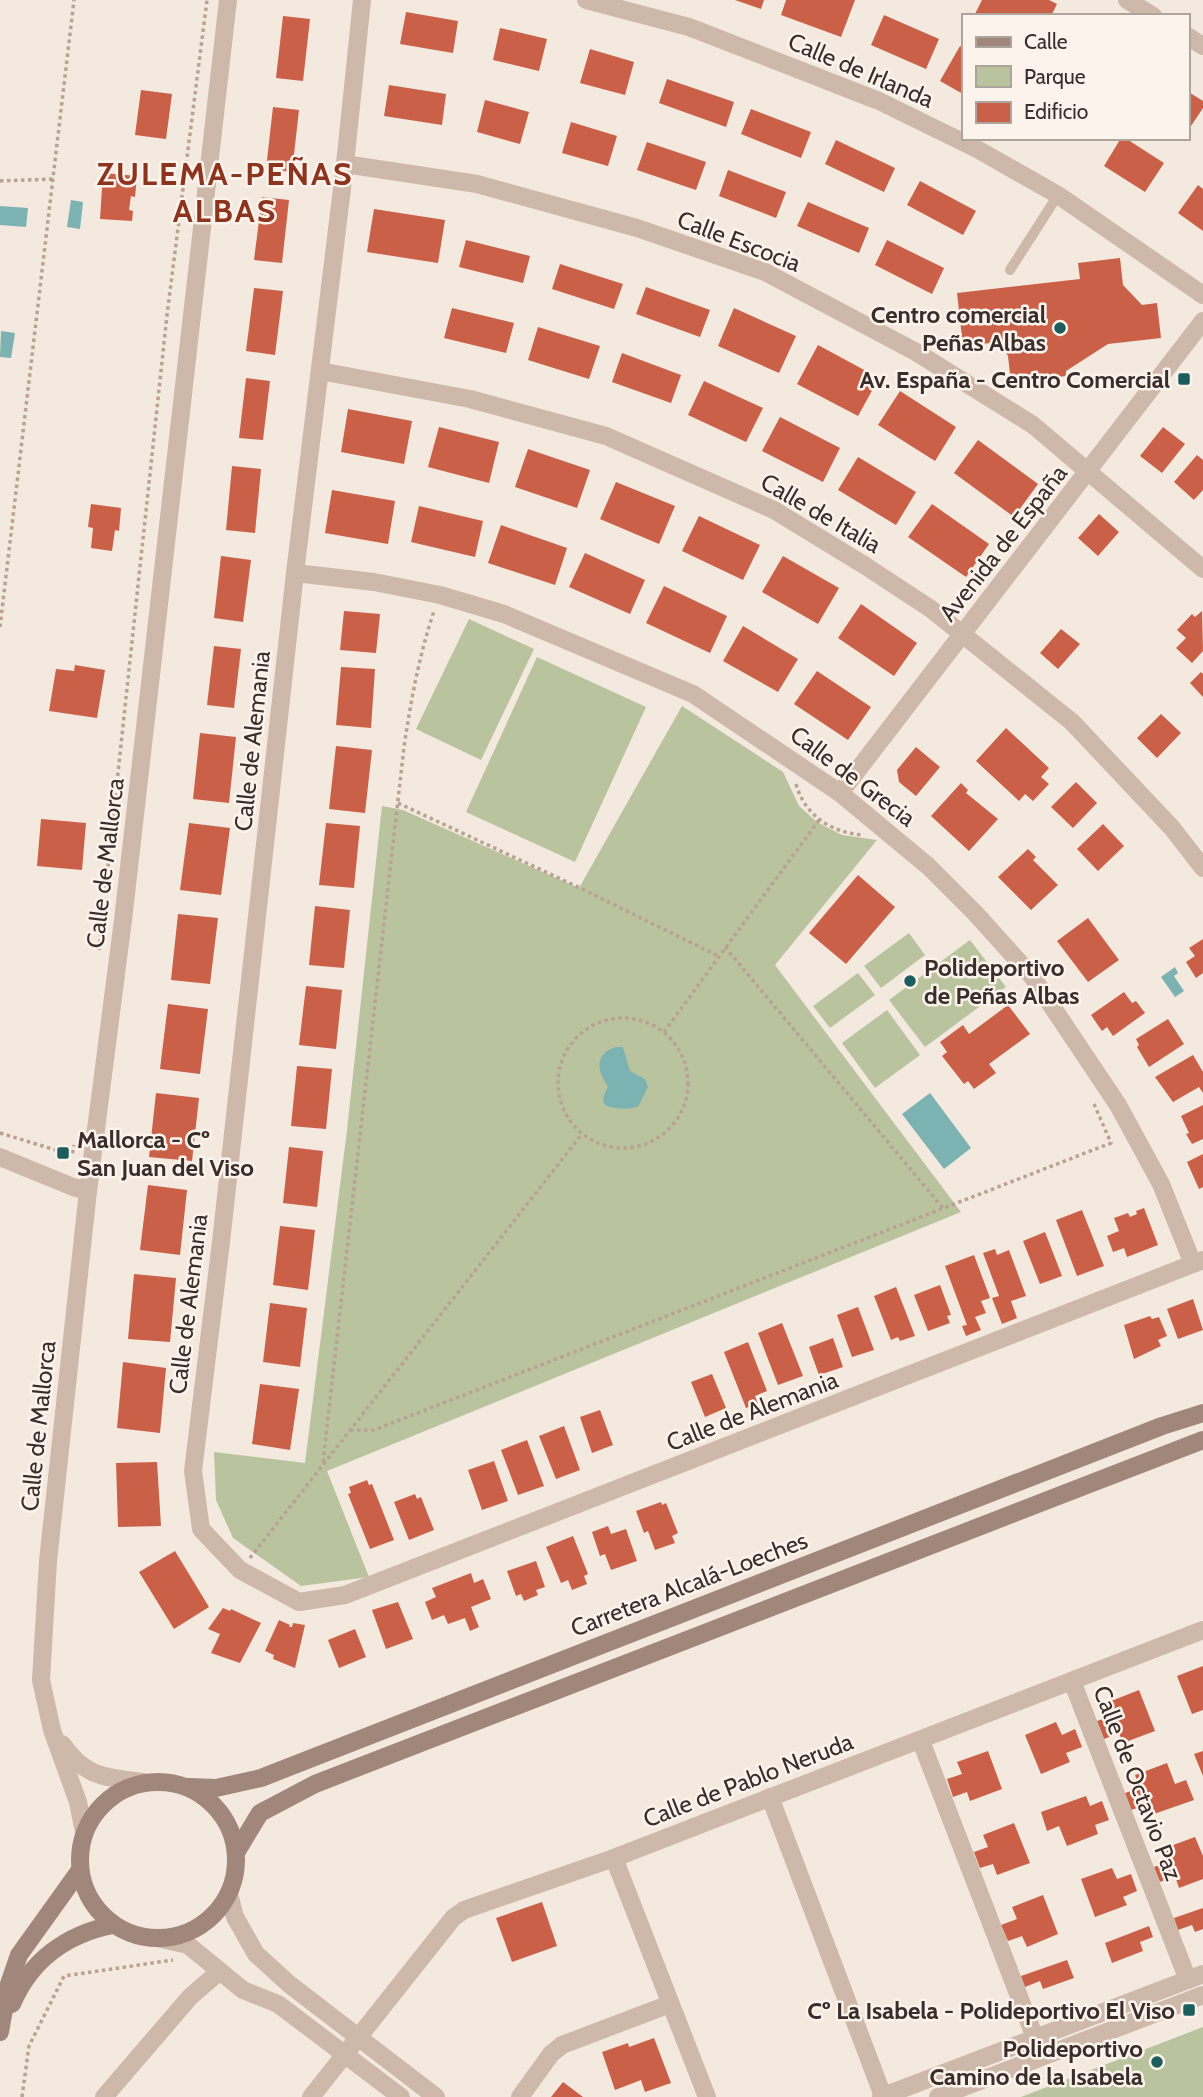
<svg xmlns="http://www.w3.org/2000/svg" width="1203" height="2097" viewBox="0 0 1203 2097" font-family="Cabin,sans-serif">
	<rect width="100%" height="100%" fill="#f4e9df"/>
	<!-- green -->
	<g fill="#b9c49e">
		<polygon points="469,619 534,649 481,760 416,729"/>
		<polygon points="537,657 646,707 575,862 466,812"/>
		<polygon points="682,706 783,772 799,806 817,822 842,835 877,840 775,965 961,1212 327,1471 369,1577 301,1586 233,1538 216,1500 214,1452 305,1463 347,1130 382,806 403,810 579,888"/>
		<polygon points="909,933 925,955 881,988 864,966"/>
		<polygon points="970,940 1006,987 925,1047 889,1000"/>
		<polygon points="858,973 875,995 830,1028 813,1006"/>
		<polygon points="887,1010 920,1055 875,1088 842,1043"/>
		<polygon points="1203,2027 1203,2097 1021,2097"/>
	</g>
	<!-- water -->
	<g fill="#7db2b2">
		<polygon points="71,200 83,202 80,229 67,227"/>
		<polygon points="0,206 28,208 26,227 0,225"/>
		<polygon points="1,331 15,333 11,358 0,357"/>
		<polygon points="1175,967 1178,973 1174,976 1184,991 1175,997 1161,977"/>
		<path d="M616,1047h7l7,24 15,8 3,8 -10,20c-9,2 -26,3 -34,-3l-1,-6 5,-12c-12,-15 -13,-33 8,-39z"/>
		<polygon points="930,1093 971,1148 944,1169 902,1114"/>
	</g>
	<!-- building -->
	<g fill="#ca6047">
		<polygon points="735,0 764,0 761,9"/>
		<polygon points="786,0 855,0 841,37 781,15"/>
		<polygon points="982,0 1049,0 1057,4 1051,16 979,16 975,14"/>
		<polygon points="406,12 458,21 453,53 400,44"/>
		<polygon points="884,15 939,39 926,69 871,45"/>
		<polygon points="283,16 310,19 303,81 276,78"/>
		<polygon points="500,28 547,39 539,71 493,60"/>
		<polygon points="960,46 963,48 963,94 940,81"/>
		<polygon points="590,49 634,62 625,95 580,83"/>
		<polygon points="667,79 734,102 726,127 659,103"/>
		<polygon points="389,85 446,94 442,125 384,116"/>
		<polygon points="141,90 172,94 166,139 135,135"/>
		<polygon points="1187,91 1203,101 1203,108 1187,132"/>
		<polygon points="485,100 529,112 520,144 477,132"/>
		<polygon points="273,107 299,110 292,172 266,169"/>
		<polygon points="751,109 811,132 801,158 741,134"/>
		<polygon points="571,122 617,136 608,166 562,153"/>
		<polygon points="1121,138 1125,138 1164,163 1145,192 1104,166"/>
		<polygon points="836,140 895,168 884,192 825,164"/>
		<polygon points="647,142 706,162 696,190 637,170"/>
		<polygon points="728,170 786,192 776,218 719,196"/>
		<polygon points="103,173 137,176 135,197 131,196 129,210 133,211 132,221 100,219"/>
		<polygon points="920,181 976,211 963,235 907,205"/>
		<polygon points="1198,185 1203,189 1203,231 1178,213"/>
		<polygon points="262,197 289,200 282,263 254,260"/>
		<polygon points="808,202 869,228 859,253 797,226"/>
		<polygon points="374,209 445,220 438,263 367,252"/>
		<polygon points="466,240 530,256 523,283 459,267"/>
		<polygon points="887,240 944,268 932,294 875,265"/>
		<polygon points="1120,258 1123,285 1142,305 1157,303 1161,338 1108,344 1066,371 1066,376 1011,383 1008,356 1000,342 963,346 957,293 1080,279 1078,263"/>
		<polygon points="560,264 623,284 614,309 552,289"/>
		<polygon points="646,287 710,310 700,337 636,314"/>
		<polygon points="254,288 283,291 275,355 246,351"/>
		<polygon points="452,308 514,323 506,353 444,338"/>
		<polygon points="734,308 796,336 779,373 718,346"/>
		<polygon points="538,327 600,346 589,379 528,360"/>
		<polygon points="818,345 879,378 858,416 797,384"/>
		<polygon points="622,353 681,375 671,403 612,382"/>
		<polygon points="246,378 270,381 263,440 239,438"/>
		<polygon points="704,381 763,408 746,442 688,415"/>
		<polygon points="900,391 956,427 935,461 878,425"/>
		<polygon points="348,409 412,421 404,464 341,452"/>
		<polygon points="780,417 840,448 823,482 762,451"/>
		<polygon points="439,427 499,442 489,483 428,467"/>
		<polygon points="1163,427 1185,444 1162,473 1140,456"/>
		<polygon points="978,440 1038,484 1014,517 954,473"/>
		<polygon points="528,449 590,470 577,508 515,487"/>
		<polygon points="1197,455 1203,460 1203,490 1194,500 1174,482"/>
		<polygon points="858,457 916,492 896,525 838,490"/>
		<polygon points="232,466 261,469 255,533 226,530"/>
		<polygon points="616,482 675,506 659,544 600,519"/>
		<polygon points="332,490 395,501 388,544 325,533"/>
		<polygon points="91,504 121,508 119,531 115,530 112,551 91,548 93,528 88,527"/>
		<polygon points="932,504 989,544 966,577 908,537"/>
		<polygon points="419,506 483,521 475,557 411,542"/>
		<polygon points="1099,514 1119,532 1098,556 1078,538"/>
		<polygon points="699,516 760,545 743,580 682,551"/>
		<polygon points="501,525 567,548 555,585 488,563"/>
		<polygon points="585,553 645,580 630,614 569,587"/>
		<polygon points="221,556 251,560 243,622 214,618"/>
		<polygon points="783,556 839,588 818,624 762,592"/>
		<polygon points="664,586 727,616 710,653 646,623"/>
		<polygon points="861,604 917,643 894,676 838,638"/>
		<polygon points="344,611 380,614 376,653 340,650"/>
		<polygon points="1202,611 1203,651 1192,663 1176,648 1186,638 1177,630 1192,614 1195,617"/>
		<polygon points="743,626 798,659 778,692 723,661"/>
		<polygon points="1061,629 1080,644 1058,669 1040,653"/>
		<polygon points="214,646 241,649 234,708 207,705"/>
		<polygon points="75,665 105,670 97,718 49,711 56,669 74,671"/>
		<polygon points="341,667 375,669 371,728 336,725"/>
		<polygon points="817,671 871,707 848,740 794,704"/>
		<polygon points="1201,672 1203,674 1203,697 1190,683"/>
		<polygon points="1161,714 1181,733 1157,758 1137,738"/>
		<polygon points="1006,728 1049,768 1041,777 1049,784 1033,801 1025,794 1019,801 976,761"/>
		<polygon points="200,733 236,737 229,803 193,799"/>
		<polygon points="336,746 372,750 365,813 329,809"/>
		<polygon points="916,747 940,767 916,796 899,782 897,770"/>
		<polygon points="1076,782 1097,803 1073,828 1051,807"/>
		<polygon points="961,783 968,790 966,793 998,819 969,851 931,816"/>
		<polygon points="41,819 86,823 82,870 37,866"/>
		<polygon points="189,823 230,828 221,895 180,890"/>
		<polygon points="326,823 360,826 354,888 319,885"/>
		<polygon points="1103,824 1124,846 1098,871 1077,849"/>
		<polygon points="1028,849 1036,857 1033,860 1058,885 1031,910 998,877"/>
		<polygon points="858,875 895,907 846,964 809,933"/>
		<polygon points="315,906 350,910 344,968 309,965"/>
		<polygon points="178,914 218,918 210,984 171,980"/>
		<polygon points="1088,918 1119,960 1088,982 1057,941"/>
		<polygon points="1203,939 1203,973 1196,978 1186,962 1195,956 1189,948"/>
		<polygon points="306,986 342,990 336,1049 299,1045"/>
		<polygon points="1124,992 1132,1003 1136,1001 1145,1013 1113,1036 1107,1027 1102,1031 1091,1015"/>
		<polygon points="168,1004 208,1009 200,1074 160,1069"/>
		<polygon points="1008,1005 1030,1034 989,1064 996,1073 974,1089 968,1081 964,1084 942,1056 947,1052 940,1042 963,1025 969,1034"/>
		<polygon points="1168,1019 1184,1044 1149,1067 1137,1047 1139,1045 1136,1039"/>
		<polygon points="1193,1055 1203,1072 1203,1093 1199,1087 1173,1102 1155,1077"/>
		<polygon points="297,1066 332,1069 326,1129 291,1126"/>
		<polygon points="156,1093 199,1098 192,1161 149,1157"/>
		<polygon points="1203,1105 1203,1139 1192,1144 1186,1134 1189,1133 1181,1116"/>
		<polygon points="289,1147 323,1151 317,1207 283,1203"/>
		<polygon points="1203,1154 1203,1187 1199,1189 1187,1162"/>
		<polygon points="148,1185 187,1190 180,1255 140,1250"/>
		<polygon points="1144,1208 1158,1245 1127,1257 1124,1248 1113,1252 1107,1236 1119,1231 1114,1218 1128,1213 1130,1217 1137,1214 1136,1211"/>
		<polygon points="1082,1210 1104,1266 1077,1276 1056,1220"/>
		<polygon points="280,1226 315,1230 308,1290 273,1285"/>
		<polygon points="1045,1232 1062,1276 1040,1284 1023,1241"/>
		<polygon points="995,1249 997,1255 1009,1250 1026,1296 1011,1301 1017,1318 1002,1324 992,1298 999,1296 983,1253"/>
		<polygon points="974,1255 990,1298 981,1301 986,1313 975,1317 981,1330 966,1336 962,1326 967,1325 945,1266"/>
		<polygon points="134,1274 176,1278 170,1342 128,1339"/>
		<polygon points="940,1285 951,1315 947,1316 950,1323 928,1331 914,1295"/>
		<polygon points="896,1287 915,1336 900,1341 898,1337 891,1340 874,1296"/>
		<polygon points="1193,1299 1203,1330 1178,1339 1167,1309"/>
		<polygon points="270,1303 307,1308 300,1367 263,1362"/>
		<polygon points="858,1307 874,1350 852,1357 837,1315"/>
		<polygon points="1150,1316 1152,1319 1159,1317 1167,1336 1158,1340 1161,1346 1134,1359 1124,1325"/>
		<polygon points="782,1323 803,1376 778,1385 758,1333"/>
		<polygon points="833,1338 843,1367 819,1375 809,1347"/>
		<polygon points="748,1342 767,1391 755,1396 758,1404 746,1408 724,1352"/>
		<polygon points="123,1362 166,1368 160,1433 117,1428"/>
		<polygon points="712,1374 726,1408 705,1417 691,1382"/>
		<polygon points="260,1384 299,1389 290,1450 252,1444"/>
		<polygon points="600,1410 613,1445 592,1453 580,1417"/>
		<polygon points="564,1426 580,1470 556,1479 539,1436"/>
		<polygon points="527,1440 544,1486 518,1495 501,1450"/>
		<polygon points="494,1461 508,1501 482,1510 468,1470"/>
		<polygon points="157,1462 161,1526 118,1527 116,1463"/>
		<polygon points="367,1480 369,1485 372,1484 394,1540 370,1549 348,1494 351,1493 349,1487"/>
		<polygon points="415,1494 417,1499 421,1497 434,1530 409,1540 394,1502"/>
		<polygon points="661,1502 662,1505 666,1503 678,1533 672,1536 675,1543 655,1550 648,1531 644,1533 636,1511"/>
		<polygon points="608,1526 611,1534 626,1529 637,1561 611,1570 605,1554 600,1556 592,1532"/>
		<polygon points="573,1536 588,1574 584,1576 587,1584 572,1590 568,1580 561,1583 546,1547"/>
		<polygon points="175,1551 209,1607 174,1629 139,1572"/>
		<polygon points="536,1561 545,1587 536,1590 538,1595 524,1601 521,1594 516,1596 507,1571"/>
		<polygon points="471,1573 474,1583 483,1579 491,1599 471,1607 479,1627 470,1631 465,1618 448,1624 444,1615 432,1620 425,1602 436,1597 432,1588"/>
		<polygon points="398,1602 413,1639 386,1649 372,1610"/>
		<polygon points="223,1608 230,1611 231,1609 261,1623 240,1663 211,1653 220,1634 208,1629"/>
		<polygon points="279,1620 290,1625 289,1627 292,1627 293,1623 305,1625 295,1668 273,1659 274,1655 265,1651"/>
		<polygon points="355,1629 366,1657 339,1668 328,1640"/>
		<polygon points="1203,1666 1203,1710 1192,1714 1177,1676"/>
		<polygon points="1139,1690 1155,1731 1123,1743 1119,1733 1104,1739 1097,1721 1111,1716 1106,1703"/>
		<polygon points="1056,1722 1062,1735 1075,1729 1082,1747 1066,1753 1070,1762 1041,1774 1025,1735"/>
		<polygon points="988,1751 1002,1789 970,1801 967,1792 953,1797 947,1779 962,1774 957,1762"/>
		<polygon points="1203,1751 1203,1776 1194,1754"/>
		<polygon points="1167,1763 1175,1784 1186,1780 1194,1800 1151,1815 1147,1805 1131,1810 1125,1793 1140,1788 1135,1775"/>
		<polygon points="1086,1796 1090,1806 1102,1801 1109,1820 1095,1825 1098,1834 1067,1846 1059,1826 1047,1831 1041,1812"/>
		<polygon points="1014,1823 1030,1863 997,1875 993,1864 980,1868 974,1852 988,1847 983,1835"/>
		<polygon points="1195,1837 1203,1856 1203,1879 1179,1888 1175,1876 1160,1882 1154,1867 1170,1861 1165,1848"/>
		<polygon points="1112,1868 1117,1879 1131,1874 1137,1891 1123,1897 1127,1905 1095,1917 1081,1879"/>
		<polygon points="1043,1895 1058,1934 1027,1947 1022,1936 1008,1941 1001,1925 1017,1919 1012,1907"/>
		<polygon points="542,1902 557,1946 512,1962 496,1918"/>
		<polygon points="1203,1908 1203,1929 1195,1932 1192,1925 1178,1930 1174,1918"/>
		<polygon points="1149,1926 1153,1937 1140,1942 1143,1951 1112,1963 1105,1943"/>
		<polygon points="1067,1960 1074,1978 1043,1989 1040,1981 1025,1987 1021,1976"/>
		<polygon points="654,2038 671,2083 645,2092 641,2080 615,2090 602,2052 628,2043 629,2047"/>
		<polygon points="563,2082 583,2097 551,2097"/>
	</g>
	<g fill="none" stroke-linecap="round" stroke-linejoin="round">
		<!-- path -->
		<g stroke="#b9a294" stroke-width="3.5" stroke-dasharray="3.5 3.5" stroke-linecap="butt">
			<polyline points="0,181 53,179"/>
			<polyline points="0,627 74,0"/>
			<path d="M796,784c9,32 35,48 66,51"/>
			<polyline points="398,803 580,888 718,956"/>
			<polyline points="725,947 943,1208"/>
			<polyline points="99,950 167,315 207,0"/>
			<circle cx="623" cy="1083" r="65"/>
			<polyline points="664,1032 819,820"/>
			<polyline points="0,1133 72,1155 74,1145"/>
			<polyline points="113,1144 125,1145"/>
			<polyline points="350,1430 374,1430 1111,1143 1094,1104"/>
			<path d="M323,1462l81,-715c7,-47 15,-91 30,-136"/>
			<polyline points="250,1558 582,1134"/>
			<polyline points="22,2097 29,2046 64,1976 173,1960"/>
		</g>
		<!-- service -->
		<polyline stroke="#cdb8aa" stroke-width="10" points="1010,270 1058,195"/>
		<!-- minor -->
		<g stroke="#cdb8aa" stroke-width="18">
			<polyline points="362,0 345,164 295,573 221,1242 193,1471 201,1529 240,1570 299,1602 345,1595 1203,1260"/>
			<polyline points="586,0 689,27 879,101 977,149 1058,195 1203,295"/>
			<polyline points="1127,0 1153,16"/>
			<polyline points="1187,36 1203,46"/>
			<polyline points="345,164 477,184 637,228 765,272 916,352 1033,425 1203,569"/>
			<polyline points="320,371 470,399 606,436 774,510 864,565 931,609 1072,722 1172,828 1203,868"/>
			<polyline points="295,573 374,582 440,595 504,614 693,694 840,793 928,866 976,914 1031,975 1118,1105 1161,1184 1193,1264"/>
			<polyline points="840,793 1203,321"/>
			<polyline points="0,1157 73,1187 88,1191"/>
			<polyline points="1072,1681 1188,1980"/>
			<polyline points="921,1741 1035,2038"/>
			<path d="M62,1744c24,34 42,33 81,38"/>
			<polyline points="770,1797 883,2096"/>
			<polyline points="84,1832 78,1802 52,1730 41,1680 48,1561 88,1191 123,920 228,0"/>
			<polyline points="614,1858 707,2097"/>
			<polyline points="229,1894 235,1917 256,1954 289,1984 436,2097"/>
			<polyline points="157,1938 188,1945 243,1990 278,2004 401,2097"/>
			<polyline points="104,2097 190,1997 220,1971"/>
			<polyline points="311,2097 453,1918 464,1910 614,1858 1203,1630"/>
			<polyline points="520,2097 551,2054 562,2045 670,2004"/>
			<polyline points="881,2097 1203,1974"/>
			<polyline points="938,2097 1203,1995"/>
		</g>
		<!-- secondary -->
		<g stroke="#a1877b" stroke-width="18">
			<circle cx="158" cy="1860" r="78"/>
			<polyline points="189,1787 216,1788 261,1778 1162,1426 1203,1413"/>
			<polyline points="237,1851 260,1813 315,1784 1203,1440"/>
			<path d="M12,2004c19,-44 55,-70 101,-79"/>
			<polyline points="0,2032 8,1987 19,1955 80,1870"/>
		</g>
	</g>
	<!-- markers -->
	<g fill="#1d5d5e" stroke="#fbf3ec" stroke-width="2.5">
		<circle cx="1060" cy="328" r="7"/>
		<rect x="1177" y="372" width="14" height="14" rx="3.5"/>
		<circle cx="910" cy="981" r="7"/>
		<rect x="56" y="1146" width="14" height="14" rx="3.5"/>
		<rect x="1182" y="2003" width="14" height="14" rx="3.5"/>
		<circle cx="1157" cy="2062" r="7"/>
	</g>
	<g text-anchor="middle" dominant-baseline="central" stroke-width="5" stroke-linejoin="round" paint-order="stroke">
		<!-- street labels -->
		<g font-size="24" fill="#3a2e2a" stroke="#fbf3ec">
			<text transform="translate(861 70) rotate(23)">Calle de Irlanda</text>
			<text transform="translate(739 241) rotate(21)">Calle Escocia</text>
			<text transform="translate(821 513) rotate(30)">Calle de Italia</text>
			<text transform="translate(1003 543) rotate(-52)">Avenida de España</text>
			<text transform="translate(252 741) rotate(-84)">Calle de Alemania</text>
			<text transform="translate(853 776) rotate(37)">Calle de Grecia</text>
			<text transform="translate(105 863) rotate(-83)">Calle de Mallorca</text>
			<text transform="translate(188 1304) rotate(-83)">Calle de Alemania</text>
			<text transform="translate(752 1411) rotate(-21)">Calle de Alemania</text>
			<text transform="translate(38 1426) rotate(-84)">Calle de Mallorca</text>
			<text transform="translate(689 1584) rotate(-21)">Carretera Alcalá-Loeches</text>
			<text transform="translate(748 1780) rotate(-21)">Calle de Pablo Neruda</text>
			<text transform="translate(1138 1783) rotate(69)">Calle de Octavio Paz</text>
		</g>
		<!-- poi labels -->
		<g font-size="24" font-weight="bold" fill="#3a2e2a" stroke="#fbf3ec" text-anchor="end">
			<text x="1046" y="314">Centro comercial<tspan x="1046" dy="28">Peñas Albas</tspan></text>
			<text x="1170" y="379">Av. España - Centro Comercial</text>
			<text x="924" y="967" text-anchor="start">Polideportivo<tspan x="924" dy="28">de Peñas Albas</tspan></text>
			<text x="77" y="1139" text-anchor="start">Mallorca - Cº<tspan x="77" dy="28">San Juan del Viso</tspan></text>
			<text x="1175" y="2010">Cº La Isabela - Polideportivo El Viso</text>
			<text x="1143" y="2048">Polideportivo<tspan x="1143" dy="28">Camino de la Isabela</tspan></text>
		</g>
		<!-- district labels -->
		<g font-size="32" font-weight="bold" letter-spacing="2" fill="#8d341f" stroke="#fbf3ec">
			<text x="225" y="173">ZULEMA-PEÑAS<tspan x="225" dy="37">ALBAS</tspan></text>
		</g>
	</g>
	<!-- legend -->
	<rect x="962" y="14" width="228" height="126" fill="#fbf3ec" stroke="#aea49e" stroke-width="2"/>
	<rect x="976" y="37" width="35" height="10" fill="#a1877b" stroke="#aea49e" stroke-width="2"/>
	<text x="1024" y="49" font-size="21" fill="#3a2e2a">Calle</text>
	<rect x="976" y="66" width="35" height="21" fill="#b9c49e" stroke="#aea49e" stroke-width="2"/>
	<text x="1024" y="84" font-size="21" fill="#3a2e2a">Parque</text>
	<rect x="976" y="102" width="35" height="21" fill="#ca6047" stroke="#aea49e" stroke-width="2"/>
	<text x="1024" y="119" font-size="21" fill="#3a2e2a">Edificio</text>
</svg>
